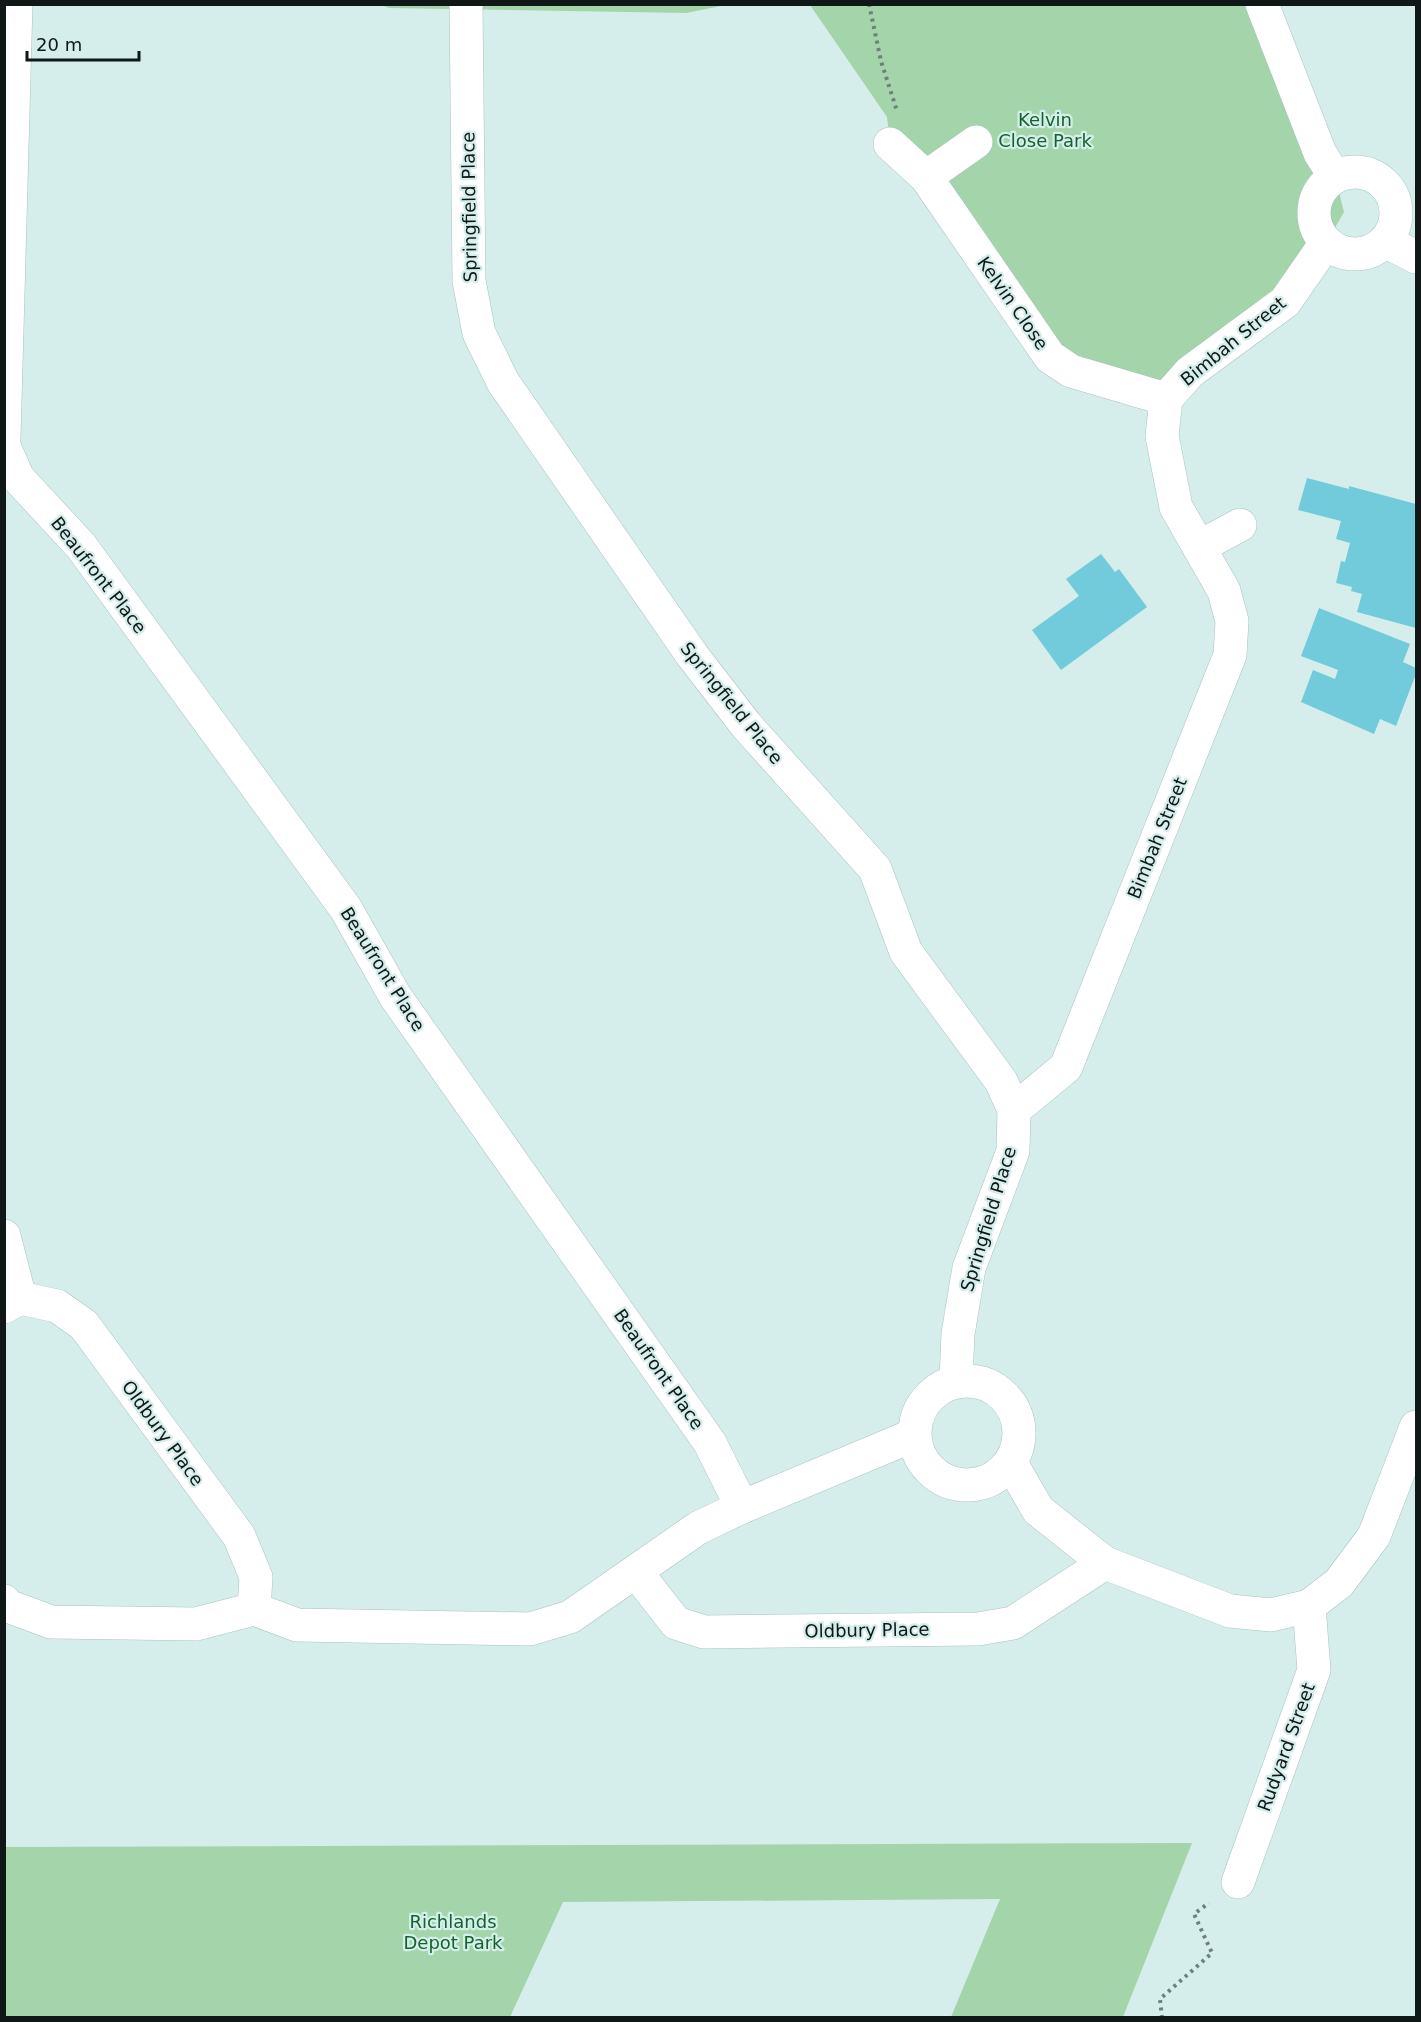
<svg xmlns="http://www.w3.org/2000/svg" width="1421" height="2022" viewBox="0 0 1421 2022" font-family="'DejaVu Sans',sans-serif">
	<rect width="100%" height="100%" fill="#d5eeeb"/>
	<!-- green -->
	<g fill="#a4d4aa">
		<polygon points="382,5 726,5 686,13 389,8"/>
		<polygon points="810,5 1262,5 1335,177 1344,212 1326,243 1166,399 1071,371 890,144 887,117"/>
		<polygon points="1192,1843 1123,2017 951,2017 1000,1899 563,1902 510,2017 5,2017 5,1847"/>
	</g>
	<!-- building -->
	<g fill="#72cbda">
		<polygon points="1307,478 1349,489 1349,486 1416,504 1416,628 1357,612 1362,594 1351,591 1352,587 1336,583 1341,561 1345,562 1350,543 1336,539 1341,521 1298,510"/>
		<polygon points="1101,554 1115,572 1119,569 1147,607 1061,670 1032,630 1079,596 1066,579"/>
		<polygon points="1319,608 1410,644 1403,662 1416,668 1416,674 1396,726 1380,719 1374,734 1301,702 1313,670 1335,679 1338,670 1301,656"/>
	</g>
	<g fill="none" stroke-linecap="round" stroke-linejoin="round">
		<!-- minor casing -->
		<g stroke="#aac2c0" stroke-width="34">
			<g id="minor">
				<polyline points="466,4 469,281 479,333 503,382 692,655 746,725 875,869 906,952 1001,1081 1014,1110 1013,1151 969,1268 958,1334 956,1381"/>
				<polyline points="1262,4 1320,153 1335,177"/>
				<polyline points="890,144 926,177 1050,357 1071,371 1166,399"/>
				<circle cx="1355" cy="213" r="41"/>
				<polyline points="926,177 976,142"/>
				<polyline points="1385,241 1416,257"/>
				<polyline points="4,438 16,4"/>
				<polyline points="4,446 18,478 81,546 346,909 395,996 710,1443 742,1507"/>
				<polyline points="1199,547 1240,525"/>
				<polyline points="1014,1110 1066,1067 1230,655 1232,621 1224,591 1176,507 1162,436 1166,399 1190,372 1285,302 1326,243"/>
				<polyline points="4,1236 20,1298"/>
				<polyline points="4,1307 20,1298 57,1306 84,1325 239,1536 256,1577 254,1609"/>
				<circle cx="967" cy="1433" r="52"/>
				<polyline points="1011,1463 1038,1510 1105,1563 1230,1611 1271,1615 1309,1606"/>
				<polyline points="636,1572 676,1623 704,1632 978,1629 1013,1623 1105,1563"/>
				<polyline points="4,1601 8,1606 51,1622 196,1624 254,1609 297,1625 530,1629 570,1617 698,1528 742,1507 914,1435"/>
				<polyline points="1238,1882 1314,1670 1309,1606 1339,1583 1374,1536 1416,1427"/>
			</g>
		</g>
		<!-- path -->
		<g stroke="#6e7f7d" stroke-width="4" stroke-dasharray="3 4.5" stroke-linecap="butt">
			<polyline points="869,4 881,61 897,111"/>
			<polyline points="1162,2018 1160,1999 1212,1953 1194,1914 1209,1903"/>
		</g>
		<!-- minor -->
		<use href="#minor" stroke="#fff" stroke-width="33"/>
	</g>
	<g text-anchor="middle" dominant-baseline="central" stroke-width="4.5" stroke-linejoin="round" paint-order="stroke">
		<!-- park labels -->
		<g font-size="18" fill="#12642a" stroke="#d5eeeb">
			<text x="1045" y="119">Kelvin<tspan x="1045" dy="21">Close Park</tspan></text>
			<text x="453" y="1921">Richlands<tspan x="453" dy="21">Depot Park</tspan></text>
		</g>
		<!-- street labels -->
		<g font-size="18" fill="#0f1817" stroke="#d5eeeb">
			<text transform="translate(469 207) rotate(-91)">Springfield Place</text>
			<text transform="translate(1013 303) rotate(55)">Kelvin Close</text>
			<text transform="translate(1233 341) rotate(-39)">Bimbah Street</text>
			<text transform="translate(99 575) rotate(52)">Beaufront Place</text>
			<text transform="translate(732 703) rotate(51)">Springfield Place</text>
			<text transform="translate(1157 838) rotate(-68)">Bimbah Street</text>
			<text transform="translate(383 969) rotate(58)">Beaufront Place</text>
			<text transform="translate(988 1219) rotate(-73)">Springfield Place</text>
			<text transform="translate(659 1369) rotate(55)">Beaufront Place</text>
			<text transform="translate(163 1433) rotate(54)">Oldbury Place</text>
			<text transform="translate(867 1630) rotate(-1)">Oldbury Place</text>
			<text transform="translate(1286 1747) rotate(-70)">Rudyard Street</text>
		</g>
	</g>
	<!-- border -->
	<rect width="1421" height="2022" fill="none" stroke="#0f1817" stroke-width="12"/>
	<!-- scale -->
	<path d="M27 51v9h112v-9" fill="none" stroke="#0f1817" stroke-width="3"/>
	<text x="36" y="51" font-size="18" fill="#0f1817" stroke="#d5eeeb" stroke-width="4.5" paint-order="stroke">20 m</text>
</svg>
